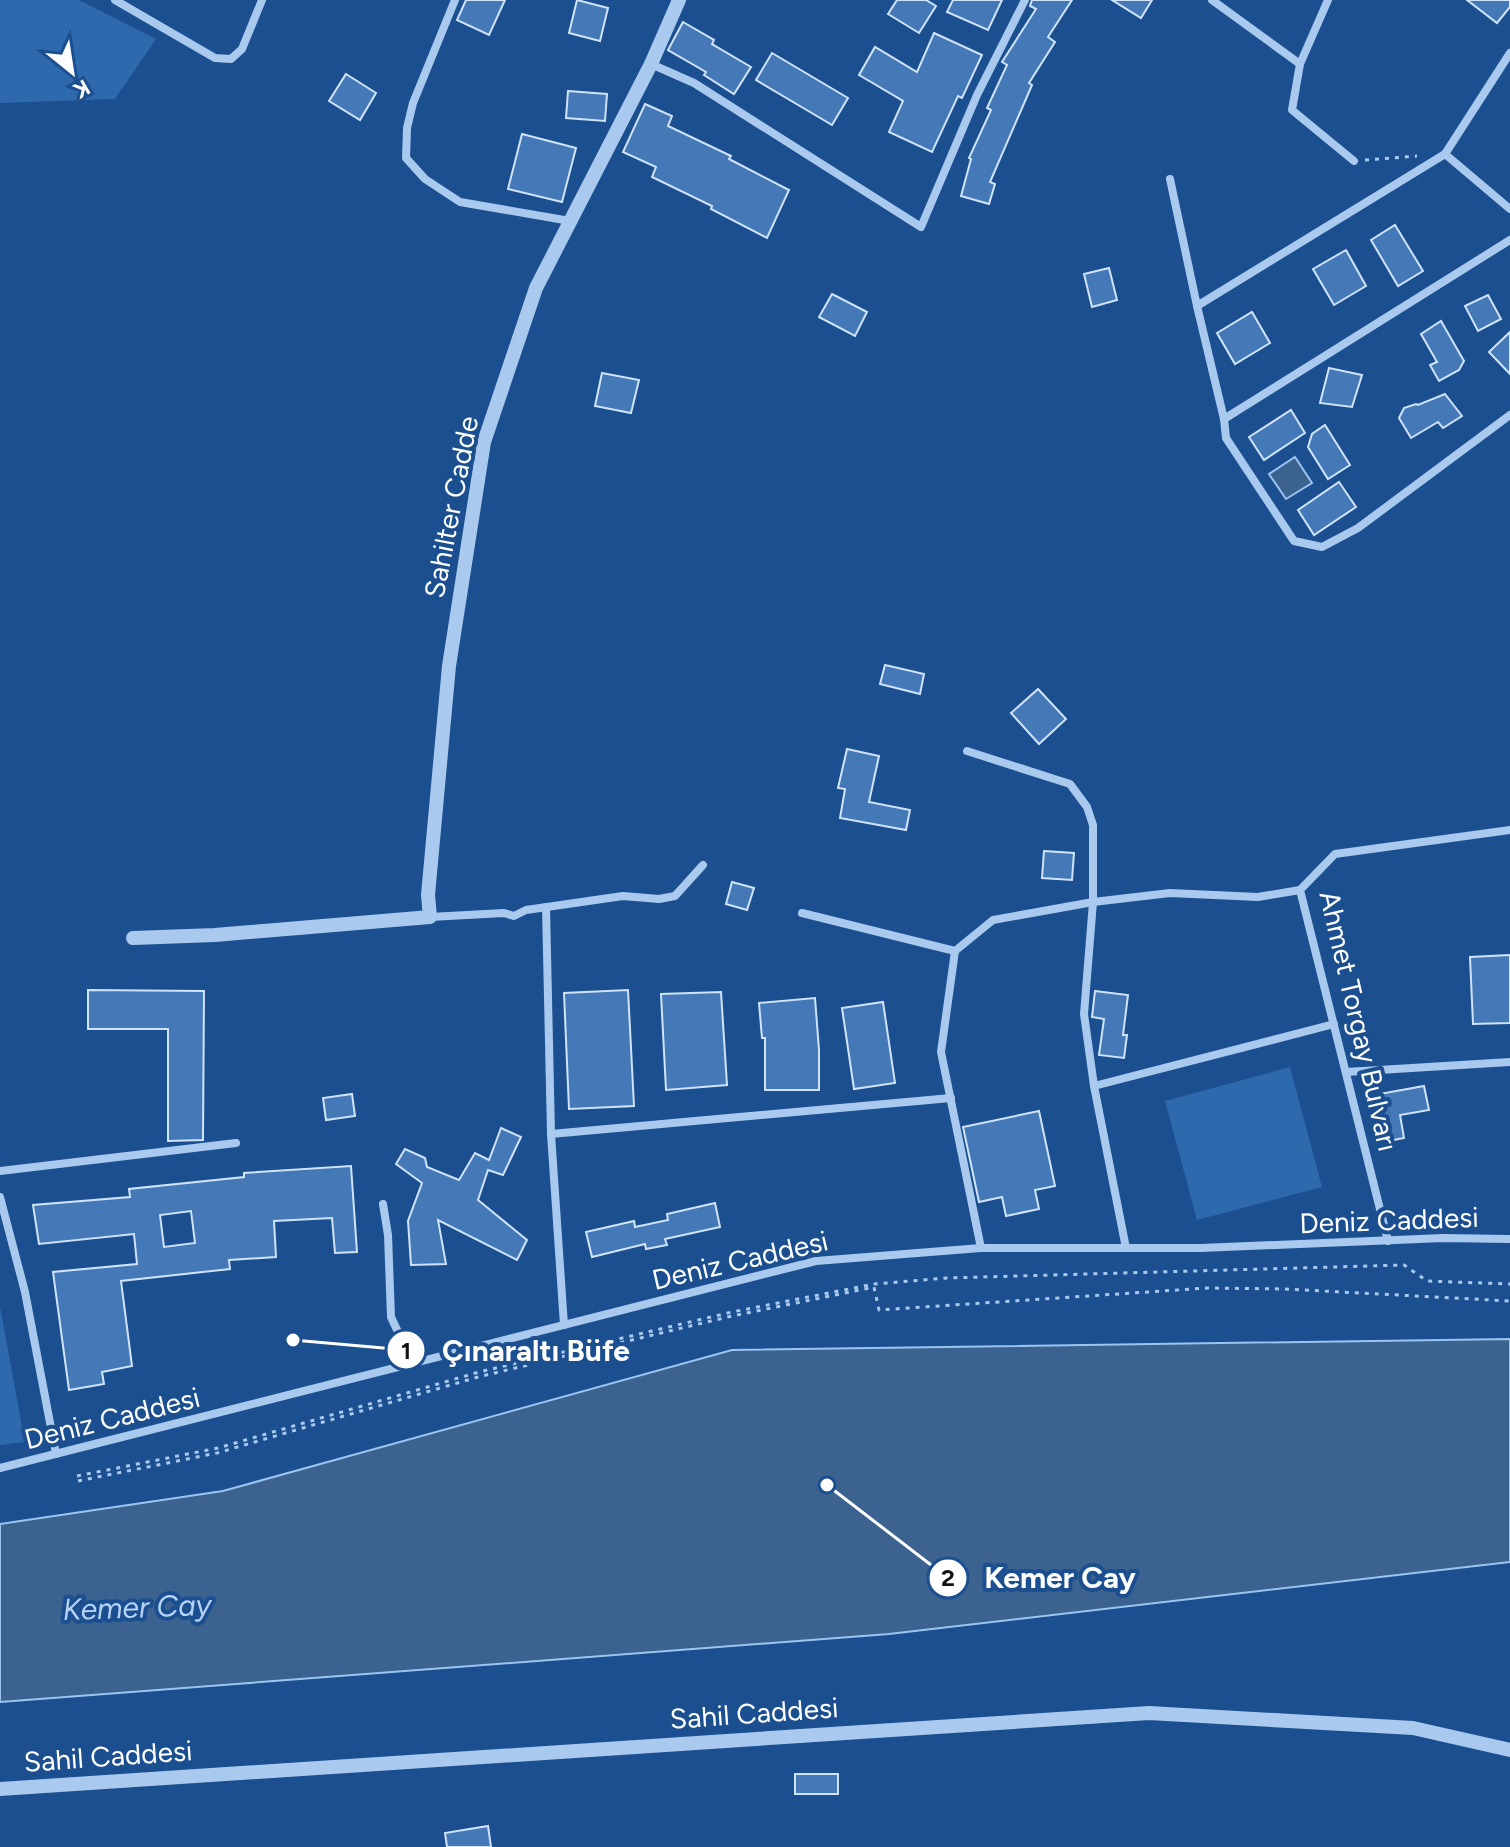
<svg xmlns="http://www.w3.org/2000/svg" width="1510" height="1847" viewBox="0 0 1510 1847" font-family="Figtree,sans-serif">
	<rect width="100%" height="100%" fill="#1b4f8f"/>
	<!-- green -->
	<g fill="#2e69ad">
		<polygon points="0,0 79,0 156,39 115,99 0,103"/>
		<polygon points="1290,1067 1322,1187 1197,1220 1165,1101"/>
		<polygon points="0,1307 25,1442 0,1445"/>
	</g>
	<!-- water -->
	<g fill="#3c6290" stroke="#9cc4f0" stroke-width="2">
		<polygon points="1295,457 1312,483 1286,499 1269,474"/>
		<polygon points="1510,1339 1510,1562 889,1634 0,1702 0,1524 223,1491 732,1350"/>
	</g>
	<!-- building -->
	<g fill="#4478b7" stroke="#cfe3fa" stroke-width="2" fill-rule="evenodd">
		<polygon points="466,0 505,0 489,35 457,20"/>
		<polygon points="577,0 608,8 600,41 569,33"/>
		<polygon points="897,0 926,0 936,6 919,33 888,14"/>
		<polygon points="953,0 1002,0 988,30 947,12"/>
		<polygon points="1032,0 1072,0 1048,37 1055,42 1029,83 1032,85 990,182 995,184 989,204 961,196 971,159 969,158 991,110 987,108 1007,65 1002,62 1036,9 1030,6"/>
		<polygon points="1112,0 1152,0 1141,18"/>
		<polygon points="1467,0 1510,0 1510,7 1497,23"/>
		<polygon points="683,22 714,40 712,44 751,67 734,94 704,75 706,72 668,50"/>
		<polygon points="934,33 982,55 962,98 958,96 932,152 889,132 903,101 859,75 875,47 917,72"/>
		<polygon points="772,53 848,98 832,125 756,80"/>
		<polygon points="346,74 376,93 360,120 329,101"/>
		<polygon points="568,91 607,94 605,121 566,118"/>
		<polygon points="645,104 672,116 668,126 731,156 729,159 789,190 767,238 711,209 712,206 652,177 656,167 623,152"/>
		<polygon points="522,134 576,148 562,202 508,189"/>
		<polygon points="1395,225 1423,271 1398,286 1371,240"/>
		<polygon points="1346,250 1366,286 1334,305 1313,269"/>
		<polygon points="1109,268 1117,300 1092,307 1084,274"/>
		<polygon points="832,294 867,312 855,336 819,317"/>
		<polygon points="1488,295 1501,319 1478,331 1465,306"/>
		<polygon points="1252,312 1270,343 1235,364 1217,333"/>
		<polygon points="1441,321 1464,361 1459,370 1439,381 1430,365 1437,362 1421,334"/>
		<polygon points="1510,332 1510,374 1489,352"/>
		<polygon points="1329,368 1362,375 1352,407 1320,403"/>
		<polygon points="602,373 639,380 631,413 595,406"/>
		<polygon points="1445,394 1462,416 1443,428 1438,422 1411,438 1399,418 1404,408 1416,404 1418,405"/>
		<polygon points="1291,410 1305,433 1264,460 1249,437"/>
		<polygon points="1325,425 1350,465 1328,479 1308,447 1312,434"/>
		<polygon points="1339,482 1356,507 1314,535 1298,510"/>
		<polygon points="885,665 924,674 920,694 880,684"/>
		<polygon points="1038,689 1066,719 1039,744 1011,713"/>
		<polygon points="847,749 879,756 869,802 910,810 906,830 840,818 845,789 838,788"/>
		<polygon points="1044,851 1074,853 1072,880 1042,878"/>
		<polygon points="732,882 754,888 747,910 726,904"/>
		<polygon points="1510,955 1510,1023 1473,1024 1470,957"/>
		<polygon points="88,990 204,991 203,1140 168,1141 168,1029 88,1029"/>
		<polygon points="628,990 634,1106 569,1109 564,993"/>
		<polygon points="1095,991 1128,995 1123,1035 1127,1035 1124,1058 1099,1055 1104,1019 1092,1017"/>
		<polygon points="721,992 727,1085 666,1090 661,994"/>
		<polygon points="815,998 819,1050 819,1090 765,1090 765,1038 762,1038 759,1003"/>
		<polygon points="883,1002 895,1083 854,1089 842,1008"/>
		<polygon points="1424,1086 1429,1110 1400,1115 1404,1138 1383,1142 1374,1095"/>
		<polygon points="352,1094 355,1116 326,1120 323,1098"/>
		<polygon points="1039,1111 1055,1186 1035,1190 1039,1209 1006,1216 1002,1197 979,1202 963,1127"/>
		<polygon points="501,1128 521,1137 503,1175 488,1170 478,1200 527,1240 517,1260 438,1220 446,1264 411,1265 408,1221 422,1183 396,1164 405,1149 425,1158 427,1167 459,1180 475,1153 489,1160"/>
		<path d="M351,1166l6,86 -22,1 -3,-35 -58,3 2,36 -47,3 1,9 -109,12 11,85 -30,6 2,12 -35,6 -16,-118 84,-8 -3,-30 -95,10 -6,-39 97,-8 -1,-8 115,-12v-4zM191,1211l4,32 -31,4 -4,-32z"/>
		<polygon points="715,1203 720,1227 665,1239 667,1245 646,1249 645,1244 592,1257 586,1232 634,1221 635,1227 668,1220 667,1214"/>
		<rect x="795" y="1774" width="43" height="20"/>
		<polygon points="488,1826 491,1847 447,1847 445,1833"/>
	</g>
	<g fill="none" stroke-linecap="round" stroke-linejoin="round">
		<!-- path -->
		<g stroke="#a9c9ee" stroke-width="3" stroke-dasharray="4 6" stroke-linecap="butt">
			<polyline points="1365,160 1417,156"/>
			<polyline points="77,1476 218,1448 479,1372 732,1312 874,1284 947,1278 1404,1265 1427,1281 1510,1284"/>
			<polyline points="78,1481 217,1453 478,1377 732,1316 874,1287 879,1310 1207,1288 1285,1289 1510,1301"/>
		</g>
		<!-- minor -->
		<g stroke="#a9c9ee" stroke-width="8">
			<polyline points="115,0 215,58 231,59 242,49 262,0"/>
			<polyline points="455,0 413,103 407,128 406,158 425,179 460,202 570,221"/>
			<polyline points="1212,0 1300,64"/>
			<polyline points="1328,0 1300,64 1292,110 1354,161"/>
			<polyline points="1510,53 1445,154 1510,209"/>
			<polyline points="651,64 694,83 921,227 977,95 1025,0"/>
			<polyline points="1445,154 1197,306 1224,419 1226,438 1294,541 1322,547 1358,528 1510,415"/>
			<polyline points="1170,179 1197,306"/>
			<polyline points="1224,419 1510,240"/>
			<polyline points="967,751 1070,784 1087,807 1093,825 1093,902 1084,1014 1094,1086 1126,1248"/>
			<polyline points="546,907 551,1134 564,1325"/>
			<polyline points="802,913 955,951 941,1052 981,1248"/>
			<polyline points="430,917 504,913 514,916 526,910 623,896 659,899 675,896 703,865"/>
			<polyline points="955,951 993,920 1093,902 1170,893 1258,897 1300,890"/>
			<polyline points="1346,1072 1510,1062"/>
			<polyline points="1094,1086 1334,1024"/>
			<polyline points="551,1134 951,1098"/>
			<polyline points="0,1171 236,1143"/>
			<polyline points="0,1197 25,1292 56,1454"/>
			<polyline points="383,1204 388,1235 391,1317 413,1364"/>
			<polyline points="1388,1241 1300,890 1335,854 1510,830"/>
			<polyline points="0,1468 816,1261 981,1248 1201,1248 1443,1238 1510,1239"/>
		</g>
		<!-- tertiary -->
		<g stroke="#a9c9ee" stroke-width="14">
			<polyline points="133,938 215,935 430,917 428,895 449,666 484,442 536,288 651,64 679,0"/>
			<polyline points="0,1789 1149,1713 1413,1728 1510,1750"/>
		</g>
	</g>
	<g text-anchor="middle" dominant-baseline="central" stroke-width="8" stroke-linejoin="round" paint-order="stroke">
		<!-- street labels -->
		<g font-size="28" fill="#fff" stroke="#1b4f8f">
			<text transform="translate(451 507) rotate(-79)">Sahilter Cadde</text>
			<text transform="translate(1359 1021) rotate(77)">Ahmet Torgay Bulvarı</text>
			<text transform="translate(1389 1220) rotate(-2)">Deniz Caddesi</text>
			<text transform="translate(740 1260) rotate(-13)">Deniz Caddesi</text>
			<text transform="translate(112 1418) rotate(-14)">Deniz Caddesi</text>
			<text transform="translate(754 1713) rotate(-4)">Sahil Caddesi</text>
			<text transform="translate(108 1756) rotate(-4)">Sahil Caddesi</text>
		</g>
		<!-- water labels -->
		<g font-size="30" font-style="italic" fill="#b5d3f5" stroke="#1b4f8f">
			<text transform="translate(137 1607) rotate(-2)">Kemer Cay</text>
		</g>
	</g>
	<!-- callouts -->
	<path fill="none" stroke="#fff" stroke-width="3" d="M293 1340L406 1350M827 1485L948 1578"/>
	<g fill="#fff" stroke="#1b4f8f" stroke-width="3">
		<circle cx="293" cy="1340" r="8"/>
		<circle cx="827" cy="1485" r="8"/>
		<circle cx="406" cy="1350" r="20"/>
		<circle cx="948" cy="1578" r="20"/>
	</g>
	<g font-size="24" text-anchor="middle" font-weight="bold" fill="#111">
		<text x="406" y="1359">1</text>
		<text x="948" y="1586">2</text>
	</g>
	<g font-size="30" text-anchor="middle" font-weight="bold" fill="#fff" stroke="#1b4f8f" stroke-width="8" stroke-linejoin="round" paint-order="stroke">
		<text x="536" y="1361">Çınaraltı Büfe</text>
		<text x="1060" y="1588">Kemer Cay</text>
	</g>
	<!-- north arrow -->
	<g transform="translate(72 72) rotate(150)" stroke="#1b4f8f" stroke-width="6" paint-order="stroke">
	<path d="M0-6L14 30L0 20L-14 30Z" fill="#ffffff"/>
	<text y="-12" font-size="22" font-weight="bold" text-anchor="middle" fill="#ffffff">K</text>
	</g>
</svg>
